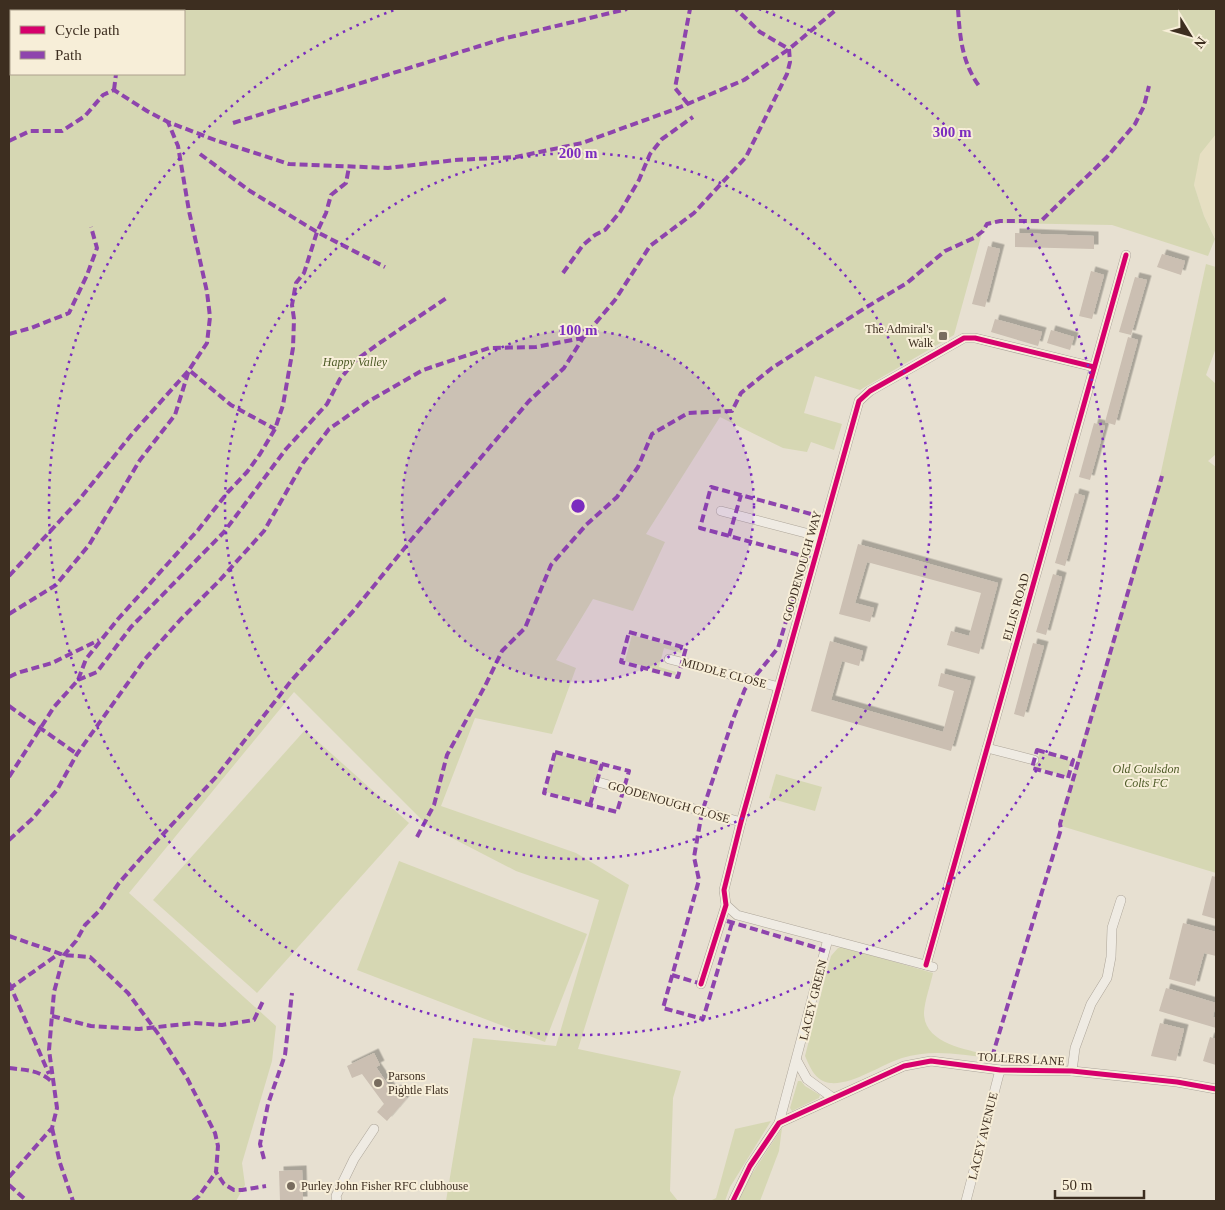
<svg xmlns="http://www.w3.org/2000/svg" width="1225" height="1210" viewBox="0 0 1225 1210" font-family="'Times New Roman',serif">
	<defs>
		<filter id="shadow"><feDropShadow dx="4.5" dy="-4.5" stdDeviation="0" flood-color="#0004"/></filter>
	</defs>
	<rect width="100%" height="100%" fill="#e7e0d1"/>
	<!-- farmland -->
	<polygon fill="#e6dfc2" points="1216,19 1216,240 1204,216 1194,185"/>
	<!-- green -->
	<g fill="#d6d7b3" fill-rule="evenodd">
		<path d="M9,9h1207v125l-16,20 -6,31 10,31 11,23 -7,17 -96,-31 -118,-2 -7,3 -5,7 -28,102 -94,55 -45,-14 -11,37 38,11 -8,26 -23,-8 -4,10 -24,-4 -63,-31 -74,117 19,8 -32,69 -40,-12 -37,61 20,8 -24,66 -77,-16 -34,88 135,47 53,32 -51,164 103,22 -8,27 -3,93 8,10h-232l27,-163 83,8 43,-146 -83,-29 -89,-46 -133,-133 -165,201 147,133 -4,35 -30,102 3,22 -9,16h-227zM11,11h173v63h-173z"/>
		<polygon points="1206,264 1216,267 1216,348 1206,375 1216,384 1216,454 1208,461 1216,467 1216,873 1058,825 1161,472"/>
		<polygon points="632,635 682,649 681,653 664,648 659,667 676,672 675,675 625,661"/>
		<polygon points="305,730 409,823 257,993 153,900"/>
		<polygon points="1040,752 1071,761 1067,777 1035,767"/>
		<polygon points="556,754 600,765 589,803 546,792"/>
		<polygon points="776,774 822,787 815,811 769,798"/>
		<polygon points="399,861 587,934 545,1042 357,970"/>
		<path d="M843,947l90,26c-3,13 -8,27 -9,39 -1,31 41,37 64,43l1,3c-29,-4 -59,-9 -87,0 -22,7 -49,27 -72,25 -15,-2 -20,-16 -25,-27l26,-100 7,-8z"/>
		<polygon points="798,1081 801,1081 805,1086 820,1095 819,1098 792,1111 790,1108"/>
		<polygon points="771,1121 730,1187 725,1201 710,1201 716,1198 735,1129"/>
		<polygon points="782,1128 779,1151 760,1201 737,1201 742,1189"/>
	</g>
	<!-- building -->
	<g fill="#cbbfb2" filter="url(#shadow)">
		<polygon points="1015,233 1094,236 1094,249 1015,247"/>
		<polygon points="988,246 1000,249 985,307 972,304"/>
		<polygon points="1162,254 1185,261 1181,275 1157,267"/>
		<polygon points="1091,271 1104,275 1092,319 1079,316"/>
		<polygon points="1135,277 1147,280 1131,335 1119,332"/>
		<polygon points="995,319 1042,332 1038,346 991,332"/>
		<polygon points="1051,330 1074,337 1070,350 1047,343"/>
		<polygon points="1128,337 1138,340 1115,425 1105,422"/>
		<polygon points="1094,423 1105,426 1090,480 1079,477"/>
		<polygon points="1075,493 1085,496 1065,566 1055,563"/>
		<polygon points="858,544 998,583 979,654 947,645 951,631 969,636 981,593 867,562 855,603 874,608 870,622 839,614"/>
		<polygon points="1053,574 1062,577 1046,635 1036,632"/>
		<polygon points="830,641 863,651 859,666 842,661 831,700 943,732 954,691 938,686 941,673 971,681 951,751 811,711"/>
		<polygon points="1033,643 1044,646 1024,717 1014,714"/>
		<polygon points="1212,876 1216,877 1216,919 1202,915"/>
		<polygon points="1183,923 1216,932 1216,956 1204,953 1195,986 1169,979"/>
		<polygon points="1166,988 1216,1003 1213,1017 1216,1018 1216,1028 1159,1011"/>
		<polygon points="1160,1023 1184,1029 1176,1061 1151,1056"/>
		<polygon points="1210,1037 1216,1039 1216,1065 1203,1061"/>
		<polygon points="374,1053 380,1065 376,1067 393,1092 396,1089 407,1098 387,1121 377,1112 384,1104 362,1074 352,1078 347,1066"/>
		<polygon points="302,1170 303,1201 280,1201 279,1171"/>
	</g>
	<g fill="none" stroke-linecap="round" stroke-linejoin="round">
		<!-- minor casing -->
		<g stroke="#ada599" stroke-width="10">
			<g id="minor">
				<polyline points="721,511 821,537"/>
				<polyline points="669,659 779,687"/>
				<polyline points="987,748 1034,760"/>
				<polyline points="598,782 741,822"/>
				<polyline points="726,905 737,915 933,967"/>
				<polyline points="926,965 1126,255"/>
				<polyline points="701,984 726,905 724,890 741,822 859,401 870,391 964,338 975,338 1094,367"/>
				<polyline points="797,1061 807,1079 833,1098"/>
				<polyline points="1072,1071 1075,1048 1091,1004 1107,978 1111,957 1112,928 1121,900"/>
				<polyline points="779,1123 828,939"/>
				<polyline points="337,1201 336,1196 354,1159 374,1129"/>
				<polyline points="733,1201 750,1166 779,1123 904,1066 931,1061 1000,1070 1072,1071 1177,1082 1216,1089"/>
				<polyline points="966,1201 1000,1070"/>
			</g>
		</g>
		<!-- minor -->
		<use href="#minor" stroke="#efebe3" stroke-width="9"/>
		<!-- quiet -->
		<g stroke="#8e44ad" stroke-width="4" stroke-dasharray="8 4" stroke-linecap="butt">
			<path d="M958,9c2,29 4,53 21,77"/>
			<polyline points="125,11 126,9"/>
			<polyline points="114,90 116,74"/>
			<polyline points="688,104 675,88 690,9"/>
			<polyline points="233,123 502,39 627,9"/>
			<polyline points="9,141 30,131 62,131 85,116 103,95 114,90 147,111 168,122 215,140 289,164 388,168 455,160 516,157 582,143 678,108 744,80 789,49 837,9"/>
			<polyline points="200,154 250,191 317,232 385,267"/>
			<polyline points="563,273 583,245 595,235 605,230 620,212 639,180 650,154 662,139 693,117"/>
			<polyline points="9,334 31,328 69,313 87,275 97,248 91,227"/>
			<polyline points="729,536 741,495"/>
			<polyline points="810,558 700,528 711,487 826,518"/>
			<polyline points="9,576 79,500 132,434 189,370 231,405 275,429"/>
			<polyline points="9,614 56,585 89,545 140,460 175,415 189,370 207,343 210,317 207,292 189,211 178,146 168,122"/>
			<polygon points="629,632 686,648 678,677 621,662"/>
			<polyline points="9,677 17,673 52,663 99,640"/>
			<polyline points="78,680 97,672 131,627 224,532 286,449 327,404 340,379 355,361 378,344 448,297"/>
			<polyline points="9,706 77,754"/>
			<polygon points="1037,750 1073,760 1068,778 1032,768"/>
			<polygon points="555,752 629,771 617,812 544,793"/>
			<polyline points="9,777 54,707 78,680 86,659 118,619 198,530 228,492 247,472 260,454 275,429 283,405 293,348 294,319 292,305 296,283 304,273 317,232 326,213 331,195 346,183 349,167"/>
			<polyline points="590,805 602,764"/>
			<polyline points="417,837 434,805 447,755 485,686 502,651 525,628 551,565 586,525 617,497 638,467 652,434 688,413 732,411 741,393 772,368 865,308 907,283 945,251 974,238 983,231 987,224 1000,221 1041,221 1107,157 1135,124 1144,106 1149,86"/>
			<polyline points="9,840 32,819 57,790 77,754 145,659 181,619 219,581 264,531 303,463 329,429 369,401 423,370 489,348 536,347 583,338"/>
			<polyline points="727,921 811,946 825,951"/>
			<polyline points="732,923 703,1019 663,1008 699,880 694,857 702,812 733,719 745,689 778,648 805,557"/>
			<polyline points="9,936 64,955 90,957 128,993 162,1039 187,1078 215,1133 218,1146 216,1172 224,1184 234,1190 242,1190 266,1186"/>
			<polyline points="672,975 705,985"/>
			<polyline points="9,983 49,1074"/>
			<polyline points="9,989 60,953"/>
			<polyline points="52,1016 91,1026 139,1029 194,1023 222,1025 254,1020 263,1001"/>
			<polyline points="992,1057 1061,829 1060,824 1162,476"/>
			<path d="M9,1068c16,2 30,2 42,13"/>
			<polyline points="52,1128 60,1163 73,1201"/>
			<polyline points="264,1159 260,1144 268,1104 285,1055 292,993"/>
			<polyline points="9,1177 52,1128 57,1108 49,1050 54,992 64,955 76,941 85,925 100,910 119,883 141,858 216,777 291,681 355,609 416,534 529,401 564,368 583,338 615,300 650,246 694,213 746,157 787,74 790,62 789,49 760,32 736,9"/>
			<polyline points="9,1185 27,1201"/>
			<polyline points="193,1201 199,1196 216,1172"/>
		</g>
		<!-- cycleway casing -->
		<g stroke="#f7eed8" stroke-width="8">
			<g id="cycleway">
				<polyline points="926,965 1126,255"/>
				<polyline points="701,984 726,905 724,890 741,822 859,401 870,391 964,338 975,338 1094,367"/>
				<polyline points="733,1201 750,1166 779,1123 904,1066 931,1061 1000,1070 1072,1071 1177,1082 1216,1089"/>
			</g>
		</g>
		<!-- cycleway -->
		<use href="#cycleway" stroke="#d6006c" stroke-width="5"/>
	</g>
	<!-- distance rings -->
	<circle cx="578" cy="506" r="176" fill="#7b2cbf" fill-opacity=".12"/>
	<g fill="none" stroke="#7b2cbf" stroke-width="2.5" stroke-dasharray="2.5 5">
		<circle cx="578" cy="506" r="176"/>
		<circle cx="578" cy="506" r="353"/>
		<path d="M759 9A529 529 0 1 1 397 9"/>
	</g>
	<!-- markers -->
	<g fill="#786c5e" stroke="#f7eed8" stroke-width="2">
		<rect x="938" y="331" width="10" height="10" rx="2.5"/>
		<circle cx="378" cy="1083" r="5"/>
		<circle cx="291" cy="1186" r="5"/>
	</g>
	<g text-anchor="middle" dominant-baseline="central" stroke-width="4" stroke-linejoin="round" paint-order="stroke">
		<!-- poi labels -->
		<g font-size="12" fill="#3d2e20" stroke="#f7eed8" text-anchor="start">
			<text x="933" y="329" text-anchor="end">The Admiral's<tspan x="933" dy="14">Walk</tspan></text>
			<text x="388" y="1076">Parsons<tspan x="388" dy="14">Pightle Flats</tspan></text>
			<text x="301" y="1186">Purley John Fisher RFC clubhouse</text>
		</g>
		<!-- park labels -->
		<g font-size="12" font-style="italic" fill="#4d5a26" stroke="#f7eed8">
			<text x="355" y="362">Happy Valley</text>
			<text x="1146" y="769">Old Coulsdon<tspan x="1146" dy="14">Colts FC</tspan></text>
		</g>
		<!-- street labels -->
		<g font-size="12" fill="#3d2e20" stroke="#f7eed8">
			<text transform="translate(802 566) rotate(-74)">GOODENOUGH WAY</text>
			<text transform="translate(1016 607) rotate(-74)">ELLIS ROAD</text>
			<text transform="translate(724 673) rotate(15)">MIDDLE CLOSE</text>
			<text transform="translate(669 802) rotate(16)">GOODENOUGH CLOSE</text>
			<text transform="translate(813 1000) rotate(-76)">LACEY GREEN</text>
			<text transform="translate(1021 1059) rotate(3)">TOLLERS LANE</text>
			<text transform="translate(983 1136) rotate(-76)">LACEY AVENUE</text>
		</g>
	</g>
	<circle cx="578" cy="506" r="8" fill="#7b2cbf" stroke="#f7eed8" stroke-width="2.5"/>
	<g font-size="15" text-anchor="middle" font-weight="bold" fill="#7b2cbf" stroke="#f7eed8" stroke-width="4" stroke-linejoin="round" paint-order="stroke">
		<text x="952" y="137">300 m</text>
		<text x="578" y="158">200 m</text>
		<text x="578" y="335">100 m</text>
	</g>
	<!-- border -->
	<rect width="1225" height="1210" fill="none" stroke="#3d2e20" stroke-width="20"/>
	<!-- legend -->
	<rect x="10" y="10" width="175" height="65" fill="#f7eed8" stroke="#ada18e"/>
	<rect x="20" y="26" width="25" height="8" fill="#d6006c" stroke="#ada18e"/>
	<text x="55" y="35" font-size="15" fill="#3d2e20">Cycle path</text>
	<rect x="20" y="51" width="25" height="8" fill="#8e44ad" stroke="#ada18e"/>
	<text x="55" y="60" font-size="15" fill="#3d2e20">Path</text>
	<!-- north arrow -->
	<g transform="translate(1190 35) rotate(127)" stroke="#f7eed8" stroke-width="4" paint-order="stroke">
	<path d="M0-4L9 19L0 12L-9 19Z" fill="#3d2e20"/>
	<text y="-8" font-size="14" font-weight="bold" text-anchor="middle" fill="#3d2e20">N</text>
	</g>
	<!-- scale -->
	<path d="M1055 1190v8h89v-8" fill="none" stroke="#3d2e20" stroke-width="2.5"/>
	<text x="1062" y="1190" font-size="15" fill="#3d2e20" stroke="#f7eed8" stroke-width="4" paint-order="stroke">50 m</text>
</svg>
